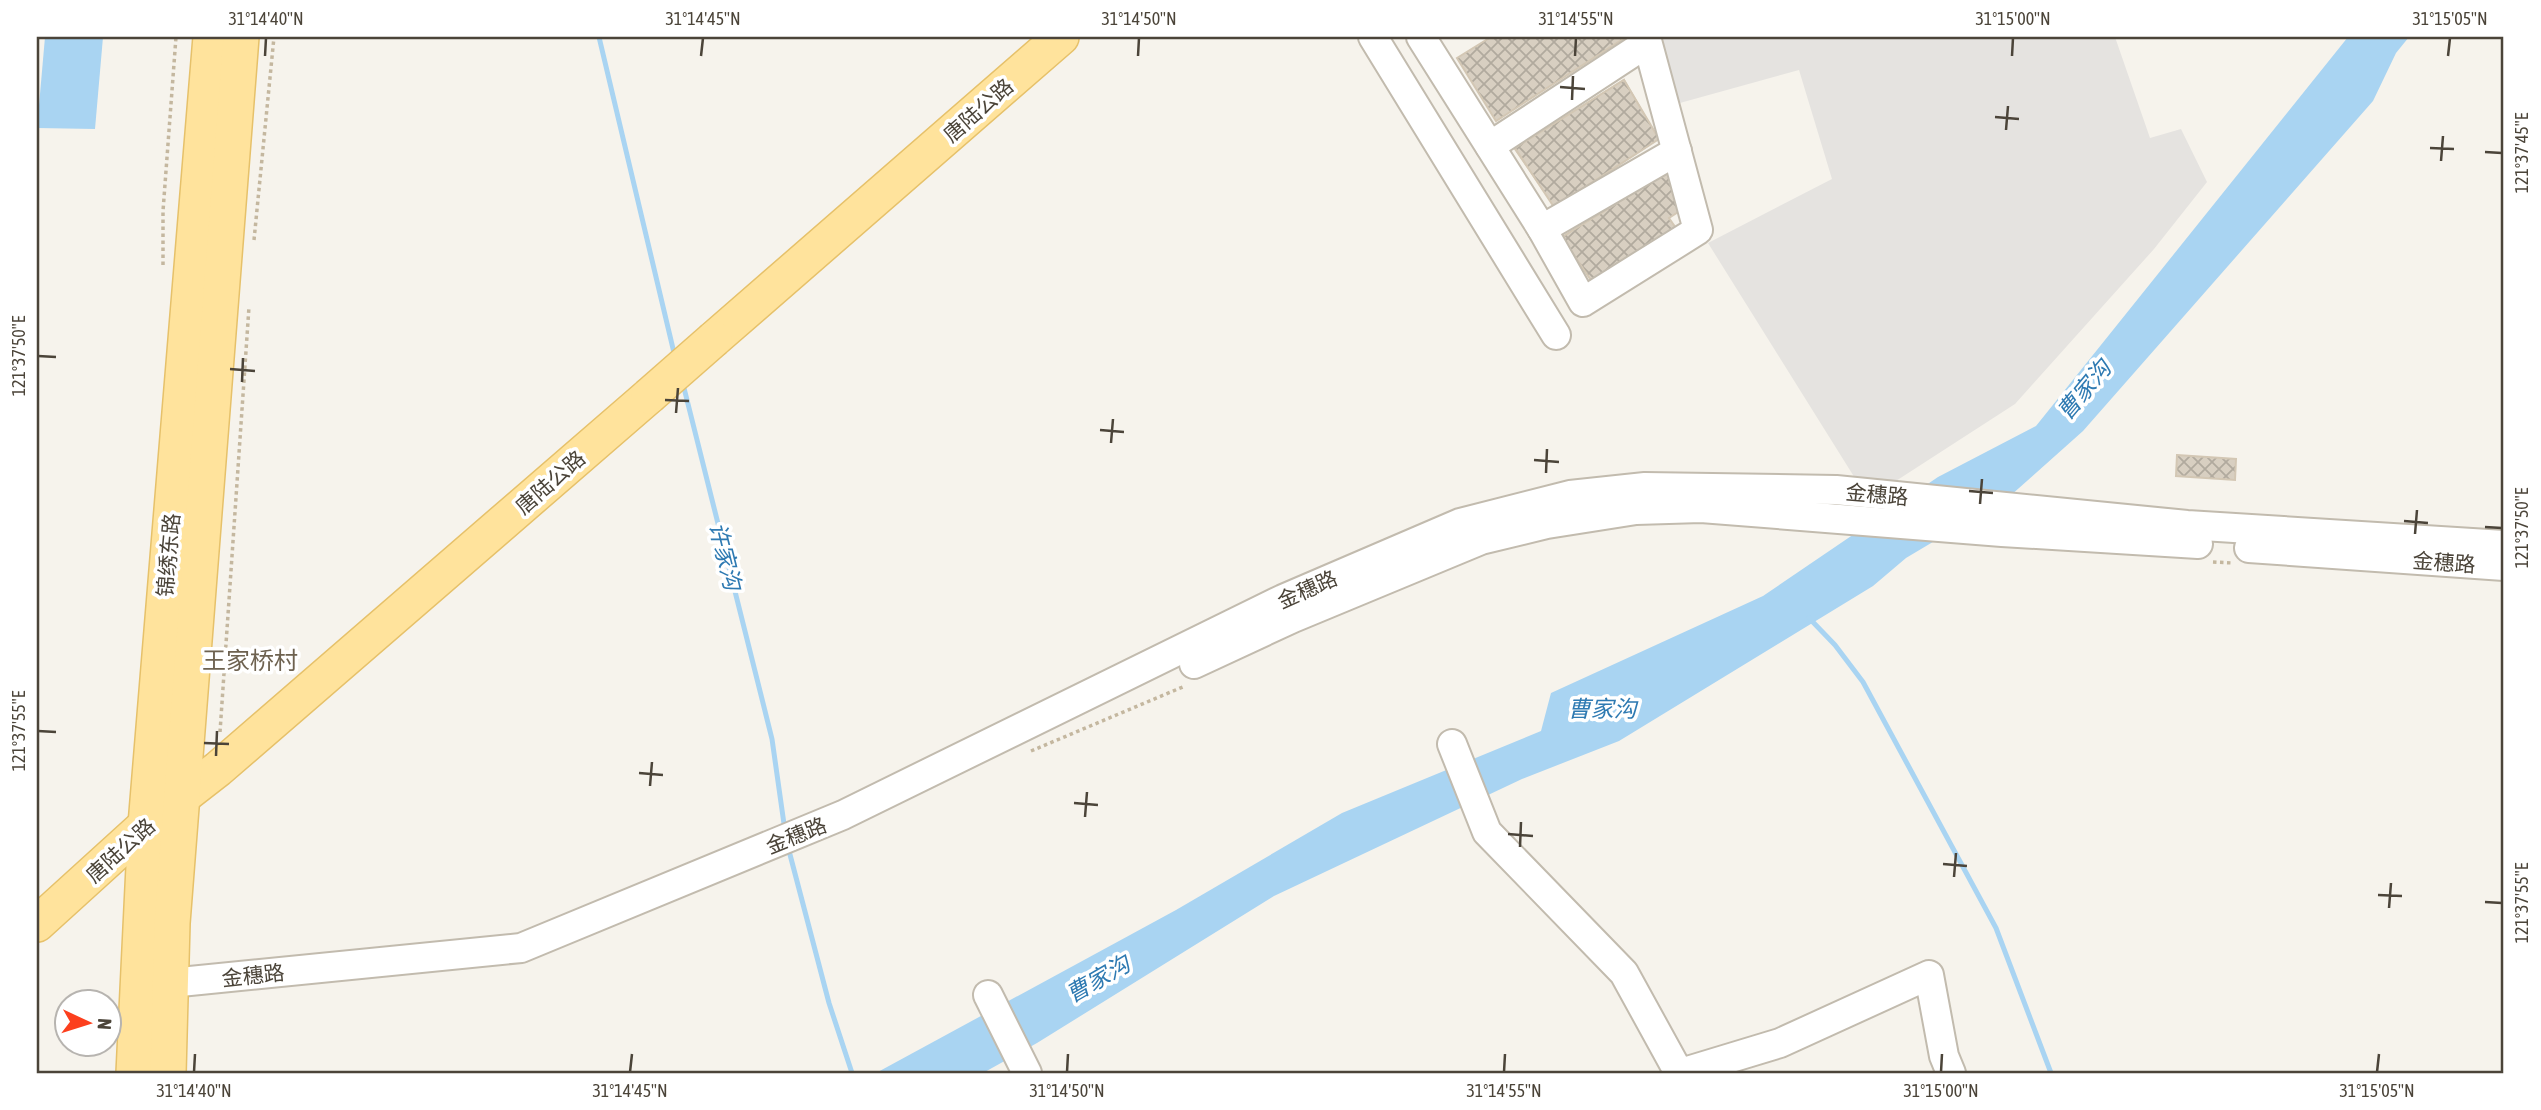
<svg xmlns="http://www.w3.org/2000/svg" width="2541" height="1110" viewBox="0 0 2541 1110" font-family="'Asap Condensed','Noto Sans SC',sans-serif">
	<defs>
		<pattern id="building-cross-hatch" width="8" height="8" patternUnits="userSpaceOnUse" patternTransform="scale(1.75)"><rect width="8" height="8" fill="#d8cfc1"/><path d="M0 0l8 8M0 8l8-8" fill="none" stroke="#b1aa9e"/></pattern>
	</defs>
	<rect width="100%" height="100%" fill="#f6f3ec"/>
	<!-- parking -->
	<polygon fill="#e5e3e0" points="1653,37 2115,37 2150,138 2181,129 2207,182 2154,249 2015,404 1868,499 1708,243 1832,179 1799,70 1669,106"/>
	<!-- water -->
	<g fill="#a9d4f2">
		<polygon points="45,37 103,37 95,129 37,128"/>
		<polygon points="2348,37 2409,37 2396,53 2373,101 2083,431 2010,496 1906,558 1873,586 1619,741 1522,779 1274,896 1037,1043 983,1073 876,1073 1176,910 1342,813 1541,731 1551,693 1763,596 1938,477 2036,426"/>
	</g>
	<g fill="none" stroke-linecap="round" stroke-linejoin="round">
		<!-- stream -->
		<g stroke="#a9d4f2" stroke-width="5">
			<polyline points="599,37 675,357"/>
			<polyline points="683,384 772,739 785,831"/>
			<polyline points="1809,618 1835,645 1863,682 1996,928 2051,1073"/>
			<polyline points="788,847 829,1003 852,1073"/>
		</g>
	</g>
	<!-- building -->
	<g fill="url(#building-cross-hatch)" stroke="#d3c7b4" stroke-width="2">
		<polygon points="1491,37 1626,37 1496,121 1457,58"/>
		<polygon points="1624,80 1658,139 1555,207 1515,149"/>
		<polygon points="1624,80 1659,139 1554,207 1515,148"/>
		<polygon points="1668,172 1689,205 1669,218 1680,234 1596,288 1562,237"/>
		<polygon points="2177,455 2236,459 2235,480 2176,476"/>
	</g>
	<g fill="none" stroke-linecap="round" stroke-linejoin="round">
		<!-- minor casing -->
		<g stroke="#c2bbae" stroke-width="32">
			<g id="minor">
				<polyline points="1373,37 1556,335"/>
				<polyline points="1421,37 1542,229 1583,302 1698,230 1646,37"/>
				<polyline points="1490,146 1647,43"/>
				<polyline points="1542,229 1677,151"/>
				<polyline points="2249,548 2504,566"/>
				<polyline points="1194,664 1293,618 1481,540 1547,524 1636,510 1701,508 2002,532 2198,544"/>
				<polyline points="1452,744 1487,832 1624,973 1679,1073"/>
				<polyline points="170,983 521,948 843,815 1283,599 1460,523 1570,495 1645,487 1836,490 2187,525 2504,545"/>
				<polyline points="988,995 1027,1073"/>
				<polyline points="1681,1073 1780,1043 1929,975 1944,1056 1951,1073"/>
			</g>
		</g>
		<!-- major casing -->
		<g stroke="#e6c16a" stroke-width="38">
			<g id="major">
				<polyline points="714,339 1061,37"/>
				<polyline points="37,924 146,825 218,769 649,396"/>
				<polyline points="134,1073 146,825 211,37"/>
				<polyline points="168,1073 172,923 241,37"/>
			</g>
		</g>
		<!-- path -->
		<g stroke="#c4b79f" stroke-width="3.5" stroke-dasharray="3.5 3.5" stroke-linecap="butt">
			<polyline points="254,240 274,37"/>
			<polyline points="163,265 163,211 176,37"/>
			<polyline points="2213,562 2233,563"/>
			<polyline points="220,732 249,307"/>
			<polyline points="1031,751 1185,686"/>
		</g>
		<!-- minor -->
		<use href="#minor" stroke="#fff" stroke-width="28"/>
		<!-- major -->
		<use href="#major" stroke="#ffe39c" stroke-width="35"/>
		<!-- major-bridge casing -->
		<g stroke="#e6c16a" stroke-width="38" stroke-linecap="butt">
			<polyline id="major-bridge" points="649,396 714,339"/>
		</g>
		<!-- major-bridge -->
		<use href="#major-bridge" stroke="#ffe39c" stroke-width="35"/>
	</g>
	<!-- ticks -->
	<path fill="none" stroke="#4b4439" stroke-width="2.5" d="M265,56l1,-18M701,56l2,-18M1138,56l1,-18M1575,56l1,-18M2012,56l1,-18M2448,56l2,-18M1560,87l25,2M1572,100l1,-24M1995,117l24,2M2006,130l2,-24M2430,148l24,1M2485,152l17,1M2441,161l2,-25M38,356l18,1M230,369l25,2M242,382l1,-24M665,400l24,1M676,413l2,-25M1100,430l24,2M1111,443l2,-24M1534,460l25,2M1546,473l1,-24M1969,491l24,2M1980,504l2,-25M2404,521l24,2M2485,527l17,1M2415,534l2,-24M38,731l18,1M204,743l25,1M216,756l1,-25M639,773l24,2M650,786l2,-24M1074,803l24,2M1085,817l2,-25M1508,834l25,2M1520,847l1,-25M1943,864l24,2M1954,877l2,-24M2378,895l24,1M2485,902l17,1M2389,908l2,-25M194,1072l1,-18M630,1072l2,-18M1067,1072l1,-18M1504,1072l1,-18M1941,1072l1,-18M2377,1072l2,-18"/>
	<g text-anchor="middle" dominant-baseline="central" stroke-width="7" stroke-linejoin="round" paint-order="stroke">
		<!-- street labels -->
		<g font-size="21" fill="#4b4439" stroke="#fff">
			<text transform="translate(978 110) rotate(-41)">唐陆公路</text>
			<text transform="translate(550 482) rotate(-41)">唐陆公路</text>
			<text transform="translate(1877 494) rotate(5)">金穗路</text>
			<text transform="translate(168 555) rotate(-85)">锦绣东路</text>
			<text transform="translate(2444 562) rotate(4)">金穗路</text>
			<text transform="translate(1307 589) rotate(-24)">金穗路</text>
			<text transform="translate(796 835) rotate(-22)">金穗路</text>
			<text transform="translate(120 850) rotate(-42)">唐陆公路</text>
			<text transform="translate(253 975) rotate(-6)">金穗路</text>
		</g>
		<!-- water labels -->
		<g font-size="23" font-style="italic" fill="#2e7ab2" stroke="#fff">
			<text transform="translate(2084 390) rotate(-50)">曹家沟</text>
			<text transform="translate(725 556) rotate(76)">许家沟</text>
			<text x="1602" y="709">曹家沟</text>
			<text transform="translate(1098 979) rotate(-30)">曹家沟</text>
		</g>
		<!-- quarter labels -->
		<g font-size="24" fill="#6e6250" stroke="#fff">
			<text x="250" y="660">王家桥村</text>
		</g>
	</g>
	<!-- border -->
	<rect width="2541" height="1110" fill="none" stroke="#ffffff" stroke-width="77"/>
	<!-- north arrow -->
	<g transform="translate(88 1023) rotate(94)"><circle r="33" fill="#ffffff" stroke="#b7b4b0" stroke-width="2"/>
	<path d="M0-5L12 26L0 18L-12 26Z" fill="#fc3f1d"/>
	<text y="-10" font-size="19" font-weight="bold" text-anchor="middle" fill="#4b4439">N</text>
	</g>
	<rect x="38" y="38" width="2464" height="1034" fill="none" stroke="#4b4439" stroke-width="2.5"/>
	<g font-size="18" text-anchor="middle" fill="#4b4439">
		<text x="266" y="25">31°14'40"N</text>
		<text x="703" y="25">31°14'45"N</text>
		<text x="1139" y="25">31°14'50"N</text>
		<text x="1576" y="25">31°14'55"N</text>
		<text x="2013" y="25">31°15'00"N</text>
		<text x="2450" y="25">31°15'05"N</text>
		<text transform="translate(2522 153) rotate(-90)" y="6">121°37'45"E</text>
		<text transform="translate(19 356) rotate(-90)" y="6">121°37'50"E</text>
		<text transform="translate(2522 528) rotate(-90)" y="6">121°37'50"E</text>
		<text transform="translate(19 731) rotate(-90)" y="6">121°37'55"E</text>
		<text transform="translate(2522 903) rotate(-90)" y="6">121°37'55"E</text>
		<text x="194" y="1097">31°14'40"N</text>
		<text x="630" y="1097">31°14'45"N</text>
		<text x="1067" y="1097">31°14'50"N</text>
		<text x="1504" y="1097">31°14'55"N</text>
		<text x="1941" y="1097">31°15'00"N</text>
		<text x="2377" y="1097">31°15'05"N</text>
	</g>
</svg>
